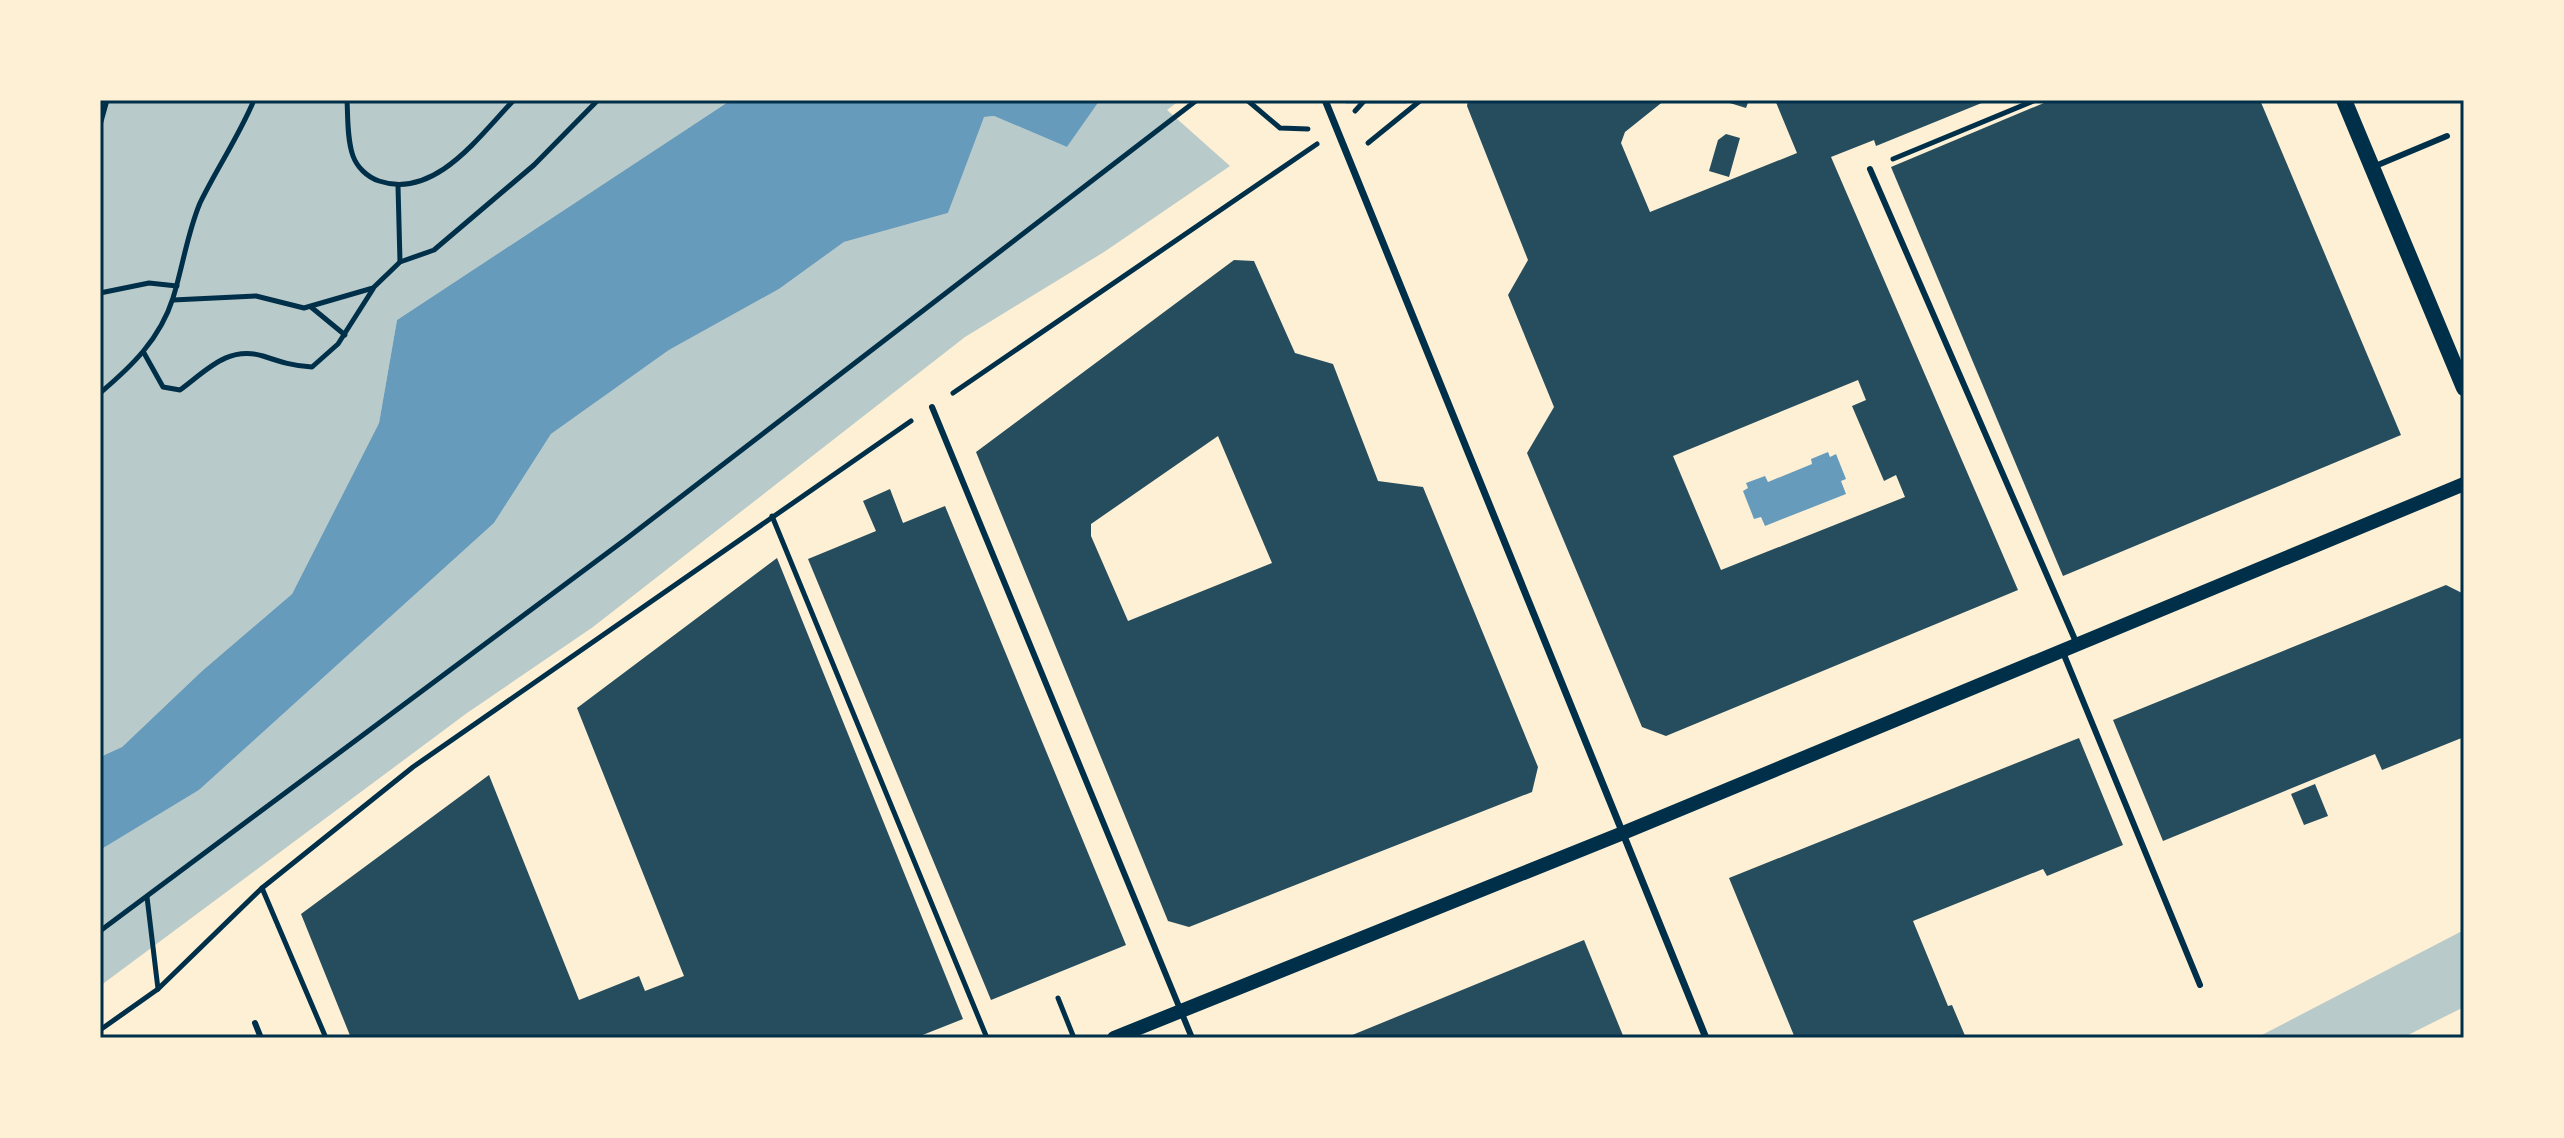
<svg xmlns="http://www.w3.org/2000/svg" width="2564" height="1138" viewBox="0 0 2564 1138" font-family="'Alegreya Sans',sans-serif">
	<rect width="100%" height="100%" fill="#fdf0d5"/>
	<!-- green -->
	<g fill="#b9caca">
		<polygon points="100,100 731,100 397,320 379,423 292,594 202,671 122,747 100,757"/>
		<polygon points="1100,100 1180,100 1167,110 1230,166 1104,252 965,337 593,627 467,713 100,986 100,850 199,790 494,523 551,434 669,350 779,289 844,242 948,213 983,117 994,116 1067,147"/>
		<polygon points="1344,100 1412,100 1406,104 1346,104"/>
		<polygon points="2464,930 2464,1007 2402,1038 2256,1038"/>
	</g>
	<!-- water -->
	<g fill="#669bbc">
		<polygon points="731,100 1100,100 1067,147 994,116 984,117 948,213 844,242 779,289 669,350 551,434 494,523 199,790 100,850 100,757 122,747 202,671 292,594 379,423 397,320"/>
		<polygon points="1828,452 1830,457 1836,454 1846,479 1841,481 1846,494 1765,526 1761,517 1754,519 1743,491 1748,488 1746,483 1765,476 1768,482 1812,464 1811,459"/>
	</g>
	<!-- building -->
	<g fill="#264d5e" fill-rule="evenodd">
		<path d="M1468,100h197l-40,32 -4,11 29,69 147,-59 -22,-53h214l-113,46 -2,-6 -43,17 187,433 -352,146 -24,-9 -115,-274 27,-46 -46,-112 20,-35 -61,-154zM1858,380l8,20 -14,6 32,75 12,-6 9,22 -184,73 -48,-114z"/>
		<polygon points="1720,100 1749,100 1746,108"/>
		<polygon points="2051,100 2260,100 2401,435 2063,576 1891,167"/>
		<polygon points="1726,134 1740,138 1729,177 1709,171 1718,140"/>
		<path d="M1234,260l20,1 41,92 38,11 45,117 45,6 115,280 -6,25 -343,135 -21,-6 -192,-469zM1218,436l54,127 -144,58 -37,-85v-12z"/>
		<polygon points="890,489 903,523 945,506 1126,945 991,1000 808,559 876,531 863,501"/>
		<polygon points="777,558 963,1019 915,1038 351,1038 301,914 489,775 579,1000 639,976 645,991 684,976 577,708"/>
		<polygon points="2446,585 2464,594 2464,737 2382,770 2375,754 2163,841 2113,720"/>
		<polygon points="2079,738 2123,845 2047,876 2043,869 1913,921 1948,1006 1952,1005 1966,1038 1795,1038 1729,878"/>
		<polygon points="2315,784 2328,816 2304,825 2291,794"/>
		<polygon points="1584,940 1624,1038 1345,1038"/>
	</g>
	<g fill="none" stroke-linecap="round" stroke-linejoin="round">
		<!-- path -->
		<g stroke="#003049" stroke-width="5">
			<path d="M347,100c1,18 0,39 6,56 4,11 14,21 26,25 56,19 100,-45 135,-81"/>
			<polyline points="1247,100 1280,128 1308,129"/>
			<polyline points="1355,111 1365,100"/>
			<polyline points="100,125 107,100"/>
			<polyline points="1368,143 1421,100"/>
			<polyline points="1893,159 2036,100"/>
			<polyline points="398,186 400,262"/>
			<polyline points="100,293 149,283 177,286"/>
			<polyline points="173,300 256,296 304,308 373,288 400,262 434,250 534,165 598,100"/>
			<polyline points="311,307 345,335"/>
			<path d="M144,353l19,34 17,3c26,-19 48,-45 83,-34 18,6 30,10 49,11l26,-23 35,-55"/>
			<path d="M100,393c32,-27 60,-54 73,-95 10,-32 14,-64 27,-95 17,-35 39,-67 54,-103"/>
			<polyline points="953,393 1317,144"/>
			<polyline points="772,516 987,1038"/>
			<polyline points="262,888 326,1038"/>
			<polyline points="100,931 626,539 1197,100"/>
			<polyline points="158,989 262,888 413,767 911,421"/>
			<polyline points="1058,998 1074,1038"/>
			<polyline points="100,1030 158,989 147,897"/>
		</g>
		<!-- service -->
		<g stroke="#003049" stroke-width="6">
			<polyline points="2373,167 2447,136"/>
			<polyline points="1870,169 2076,642"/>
			<polyline points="932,407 1192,1038"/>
			<polyline points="2062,650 2200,985"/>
			<polyline points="255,1023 261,1038"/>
		</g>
		<!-- pedestrian -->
		<polyline stroke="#003049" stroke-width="7" points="1325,100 1706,1038"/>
		<!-- tertiary -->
		<polyline stroke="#003049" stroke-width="14" points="1114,1038 1623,833 2464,484"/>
		<!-- secondary -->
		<polyline stroke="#003049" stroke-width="16" points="2344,100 2464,388"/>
	</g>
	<!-- border -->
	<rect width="2564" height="1138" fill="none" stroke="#fdf0d5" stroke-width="204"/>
	<rect x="102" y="102" width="2360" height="934" fill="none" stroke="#003049" stroke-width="3"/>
</svg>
